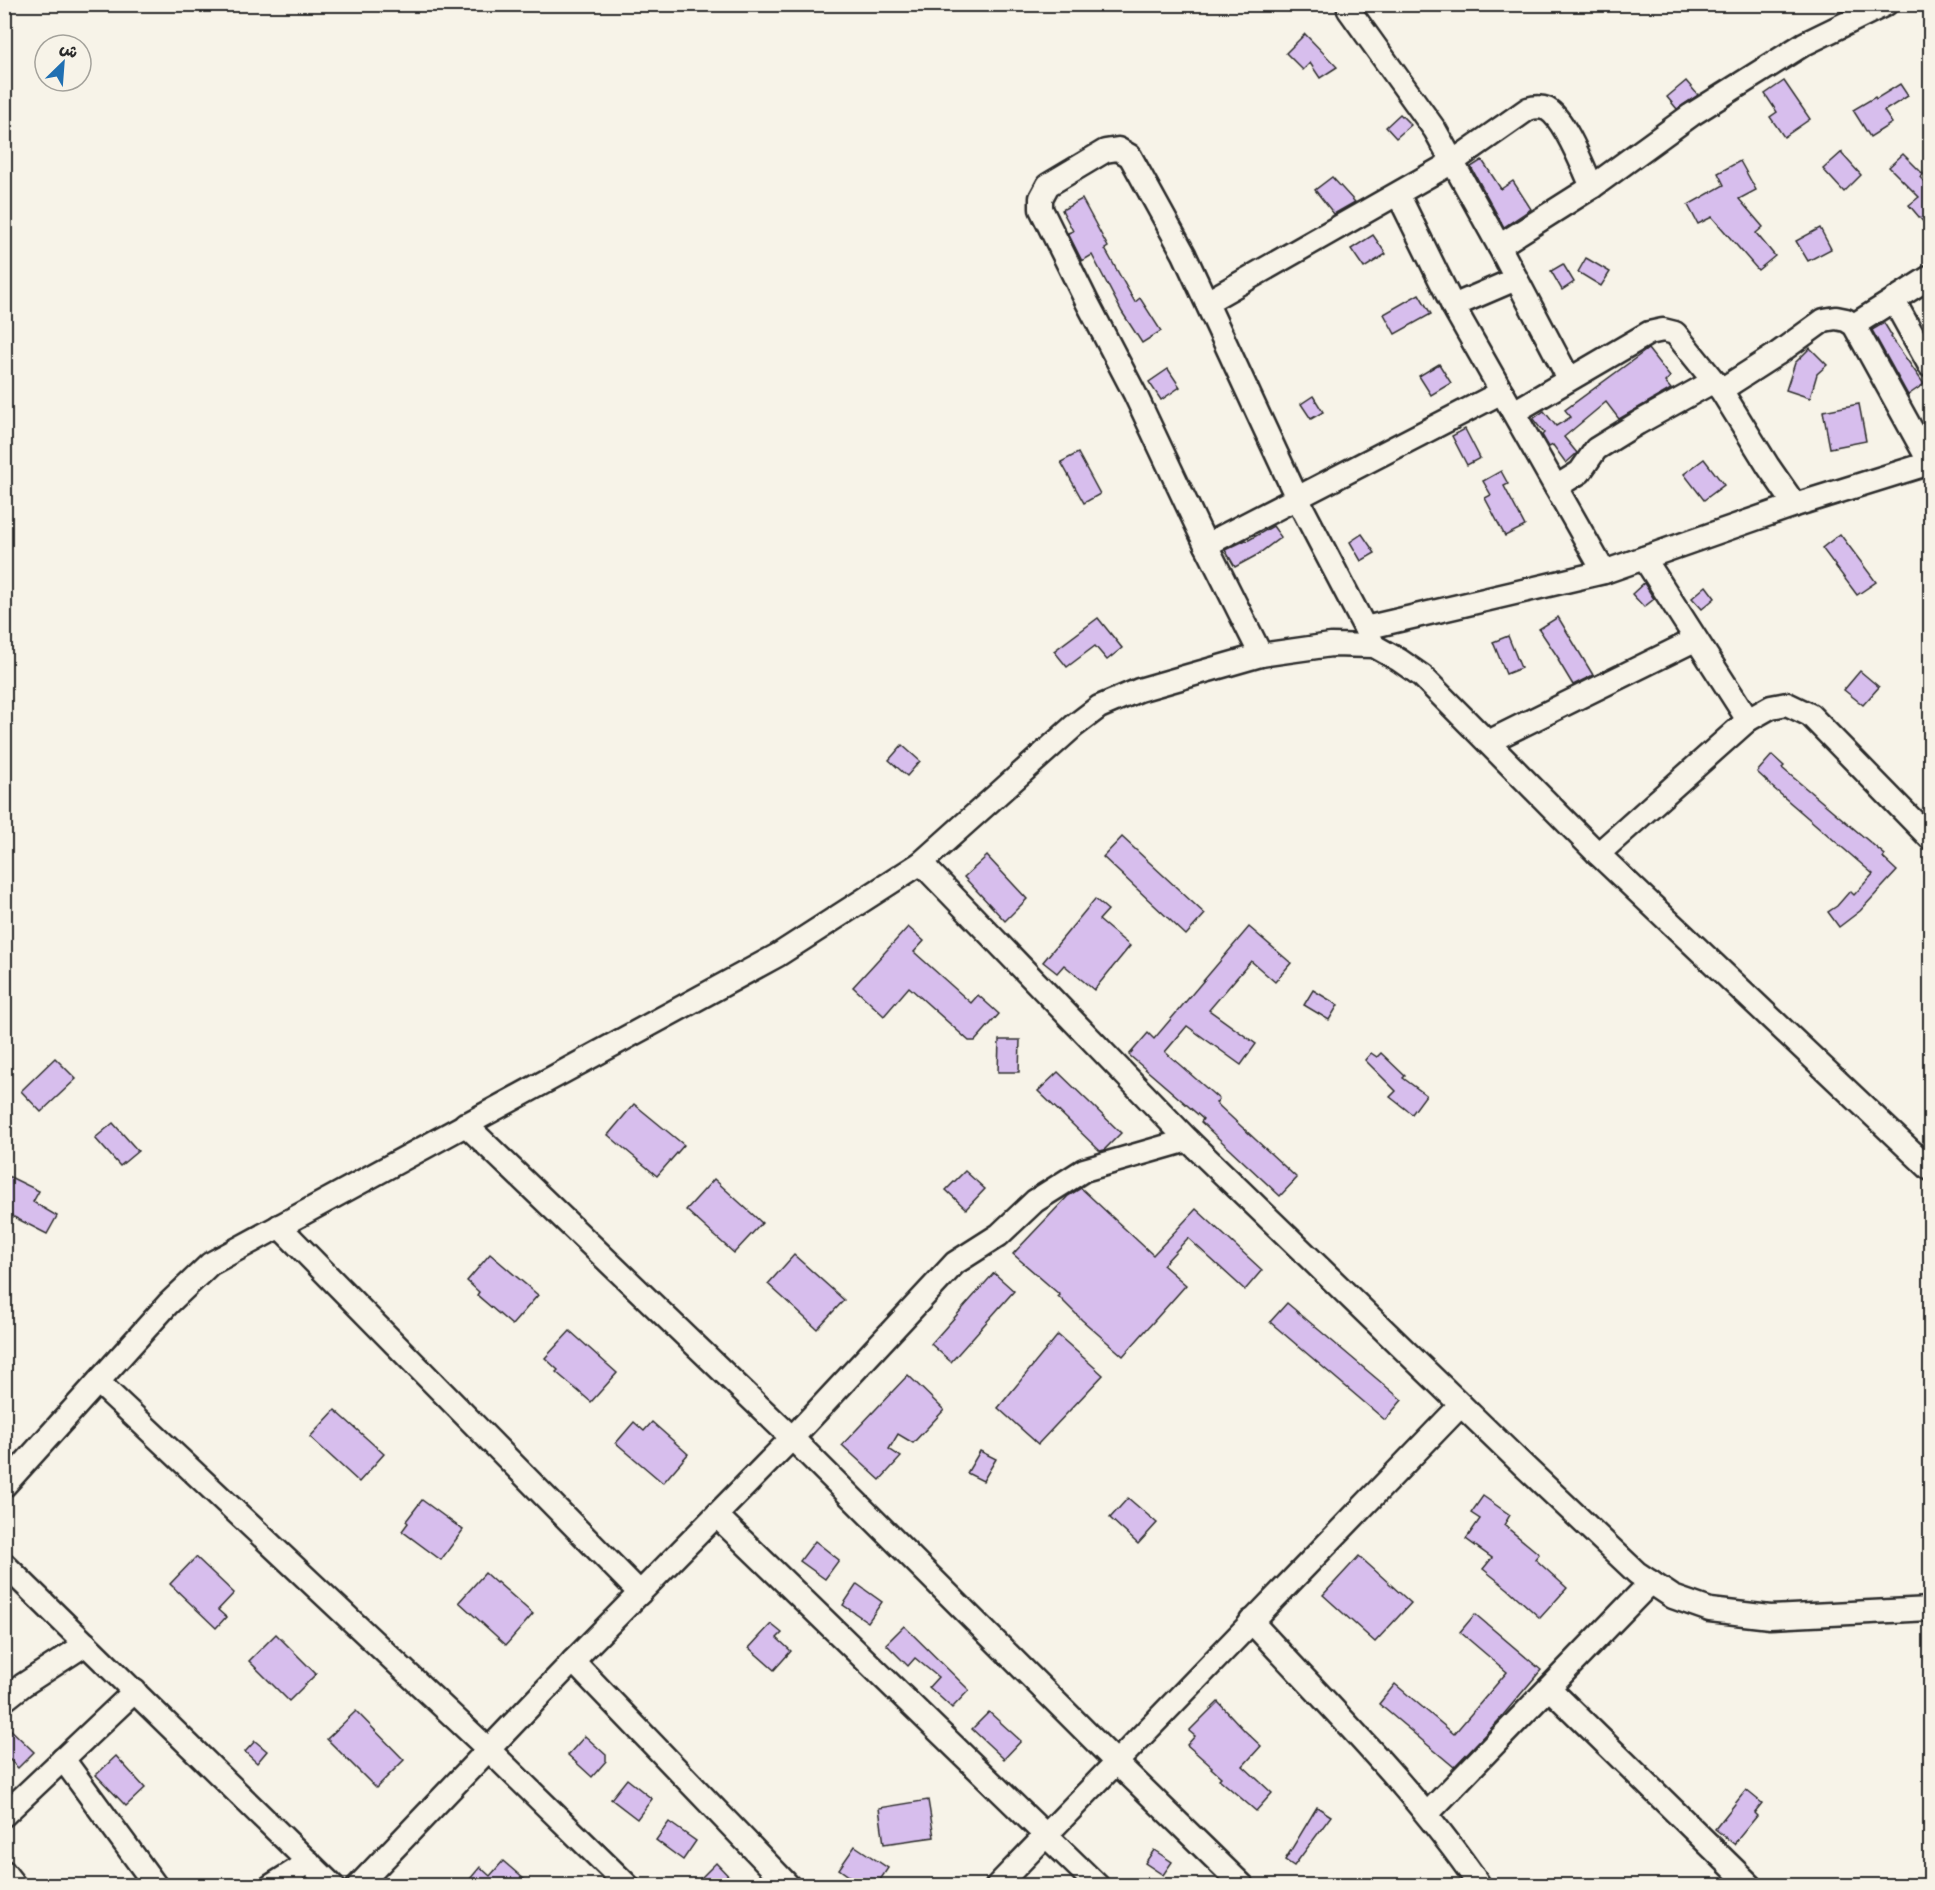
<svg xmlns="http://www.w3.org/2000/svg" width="1935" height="1890" viewBox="0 0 1935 1890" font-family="Pangolin,'Playpen Sans Arabic',sans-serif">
	<rect width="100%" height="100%" fill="#f7f3e8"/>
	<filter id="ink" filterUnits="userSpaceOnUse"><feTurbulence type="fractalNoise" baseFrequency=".0167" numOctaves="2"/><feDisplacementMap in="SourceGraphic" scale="12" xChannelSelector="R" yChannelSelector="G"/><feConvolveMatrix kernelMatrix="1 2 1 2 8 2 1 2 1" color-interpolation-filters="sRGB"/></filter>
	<g filter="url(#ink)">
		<!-- building -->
		<g fill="#d7beed" stroke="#2b2b2b" stroke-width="1.5">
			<polygon points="1305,34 1337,67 1320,78 1310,63 1303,70 1286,53"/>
			<polygon points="1686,81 1698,95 1677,109 1667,97"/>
			<polygon points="1784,81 1810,119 1784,137 1770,117 1777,112 1765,94"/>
			<polygon points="1900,84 1908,96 1884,111 1892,123 1870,137 1853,110 1875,97 1876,99"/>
			<polygon points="1400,114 1411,125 1396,138 1386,127"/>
			<polygon points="1842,152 1842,154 1861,175 1844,192 1823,169"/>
			<polygon points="1903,154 1923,174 1920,177 1929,188 1930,187 1930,230 1909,205 1919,197 1889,167"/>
			<polygon points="1482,160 1501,189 1513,181 1531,209 1504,227 1471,167"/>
			<polygon points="1740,161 1756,190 1739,199 1763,227 1756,233 1775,256 1758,270 1712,217 1698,224 1688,205 1724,185 1718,173"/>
			<polygon points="1332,177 1355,202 1334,214 1315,190"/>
			<polygon points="1082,199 1108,247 1105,249 1135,302 1140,298 1161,331 1142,343 1122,312 1092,255 1082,261 1068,233 1073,231 1062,210"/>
			<polygon points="1820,228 1831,249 1808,261 1796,241"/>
			<polygon points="1373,235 1386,254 1364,268 1351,249"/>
			<polygon points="1586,258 1610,272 1601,286 1578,272"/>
			<polygon points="1563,264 1574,282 1562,290 1551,271"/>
			<polygon points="1419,294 1431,314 1395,334 1384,314"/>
			<polygon points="1884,323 1892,336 1891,337 1924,384 1908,395 1872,330"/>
			<polygon points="1810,348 1827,365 1817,374 1810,398 1786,390 1795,363"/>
			<polygon points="1648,349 1670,377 1665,382 1671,389 1619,419 1606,402 1564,437 1577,453 1566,463 1553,445 1549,447 1542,435 1544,433 1533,419 1544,411 1556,426 1571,417 1565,410"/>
			<polygon points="1439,364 1451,383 1431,395 1419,376"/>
			<polygon points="1168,369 1180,387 1161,400 1149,382"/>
			<polygon points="1313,396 1323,412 1311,419 1301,404"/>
			<polygon points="1859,404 1866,441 1830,448 1823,411"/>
			<polygon points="1465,429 1480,458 1467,465 1452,436"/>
			<polygon points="1078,453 1100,494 1084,503 1061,462"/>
			<polygon points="1704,459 1724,485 1704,500 1684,474"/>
			<polygon points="1501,471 1508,484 1504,486 1525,526 1505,536 1485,498 1491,495 1483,481"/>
			<polygon points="1273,526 1281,537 1257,555 1235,567 1225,550 1246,540 1247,541"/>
			<polygon points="1362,534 1375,553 1361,561 1350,542"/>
			<polygon points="1840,534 1876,582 1857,595 1822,548"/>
			<polygon points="1644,583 1654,599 1644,607 1632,594"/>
			<polygon points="1706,586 1715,598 1702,609 1692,598"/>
			<polygon points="1558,617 1593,675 1573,685 1558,660 1559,659 1539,629"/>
			<polygon points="1098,618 1122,648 1107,660 1095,646 1067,667 1054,651"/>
			<polygon points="1508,636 1521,668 1506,674 1493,642"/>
			<polygon points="1860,671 1879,687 1863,705 1844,690"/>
			<polygon points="902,745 920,761 907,776 889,760"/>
			<polygon points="1772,755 1784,766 1782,768 1885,855 1883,858 1897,871 1860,911 1839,927 1828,912 1837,906 1850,891 1854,895 1873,874 1771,786 1771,785 1757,772"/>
			<polygon points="1122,837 1205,914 1186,935 1103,857"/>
			<polygon points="987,856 1027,899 1005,921 964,877"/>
			<polygon points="1095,899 1108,910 1099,920 1130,946 1094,990 1064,965 1057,973 1043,962"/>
			<polygon points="908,927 924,941 914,952 971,1003 978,995 999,1014 975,1041 969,1041 909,987 884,1016 853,987"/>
			<polygon points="1249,927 1291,963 1275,982 1251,961 1209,1010 1256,1044 1241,1065 1187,1026 1165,1052 1219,1099 1216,1103 1297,1178 1280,1196 1201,1122 1203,1119 1129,1055 1148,1033 1154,1039"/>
			<polygon points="1313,990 1338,1005 1329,1020 1304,1005"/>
			<polygon points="999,1040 1020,1040 1019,1072 998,1072"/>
			<polygon points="1371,1053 1377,1057 1381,1053 1405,1076 1403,1078 1426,1095 1412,1114 1390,1097 1396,1091 1365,1060"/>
			<polygon points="55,1058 76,1079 41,1112 21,1091"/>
			<polygon points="1058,1072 1121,1133 1104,1150 1100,1151 1038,1091"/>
			<polygon points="634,1104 684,1145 657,1176 608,1135"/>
			<polygon points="113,1123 138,1151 120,1166 95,1138"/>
			<polygon points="965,1171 985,1189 966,1209 946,1190"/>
			<polygon points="4,1174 39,1191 33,1202 57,1216 47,1234 4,1212"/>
			<polygon points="714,1179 762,1223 734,1253 686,1210"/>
			<polygon points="1081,1188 1153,1255 1196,1209 1262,1270 1245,1290 1188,1238 1163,1265 1186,1285 1123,1356 1082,1320 1058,1296 1060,1295 1013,1254 1068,1196"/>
			<polygon points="490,1254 538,1295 512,1325 477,1295 479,1292 467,1281"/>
			<polygon points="794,1255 844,1300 817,1329 768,1284"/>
			<polygon points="994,1273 1014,1291 951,1362 931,1344"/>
			<polygon points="1287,1303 1402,1400 1385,1420 1270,1322"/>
			<polygon points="570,1331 617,1373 591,1402 556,1372 558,1370 545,1358"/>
			<polygon points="1058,1335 1103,1375 1038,1444 998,1408"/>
			<polygon points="908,1375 944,1410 913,1443 898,1434 889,1449 901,1457 880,1480 842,1445"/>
			<polygon points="335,1410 384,1454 359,1482 310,1437"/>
			<polygon points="634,1422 644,1431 652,1422 688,1454 663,1483 616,1443"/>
			<polygon points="980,1451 996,1459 983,1481 967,1473"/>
			<polygon points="1483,1496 1510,1515 1504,1525 1539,1554 1535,1559 1567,1588 1540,1618 1508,1589 1483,1569 1492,1558 1466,1539 1480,1519 1471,1513"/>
			<polygon points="1128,1498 1157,1523 1138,1544 1110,1518"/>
			<polygon points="422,1500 463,1530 441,1560 402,1531 408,1523 406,1521"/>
			<polygon points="815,1541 839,1560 825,1579 800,1561"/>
			<polygon points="1359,1556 1411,1603 1375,1642 1323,1595"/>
			<polygon points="196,1557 234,1593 218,1610 226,1617 216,1628 170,1584"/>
			<polygon points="485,1573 496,1583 497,1582 533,1614 506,1645 459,1602"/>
			<polygon points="857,1584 882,1602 868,1622 843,1605"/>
			<polygon points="1475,1614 1541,1670 1498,1721 1454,1767 1379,1704 1395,1684 1454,1734 1507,1672 1460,1632"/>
			<polygon points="771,1624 782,1633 777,1638 791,1651 774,1670 749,1648"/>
			<polygon points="904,1626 969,1690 952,1708 929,1687 938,1677 915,1658 908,1666 886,1644"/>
			<polygon points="276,1634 316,1674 289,1701 249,1661"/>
			<polygon points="1218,1702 1245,1731 1261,1746 1243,1766 1272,1793 1256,1811 1219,1779 1221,1777 1211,1768 1212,1767 1187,1745 1195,1736 1189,1731"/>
			<polygon points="356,1711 404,1760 376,1788 327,1739"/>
			<polygon points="989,1712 1021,1741 1004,1759 972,1729"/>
			<polygon points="4,1723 34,1752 18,1768 4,1754"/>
			<polygon points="585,1736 606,1755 606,1761 592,1777 568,1755"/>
			<polygon points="255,1741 267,1751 257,1763 245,1752"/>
			<polygon points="116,1756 145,1788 126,1806 96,1775"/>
			<polygon points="627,1779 652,1799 637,1819 611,1799"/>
			<polygon points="1746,1790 1762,1803 1754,1813 1757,1816 1734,1844 1715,1829"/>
			<polygon points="928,1800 934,1837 884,1844 879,1808"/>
			<polygon points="1317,1807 1331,1816 1294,1866 1285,1860"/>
			<polygon points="669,1822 696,1841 683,1860 656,1840"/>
			<polygon points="855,1846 888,1868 876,1886 863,1886 839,1869"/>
			<polygon points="1154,1850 1172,1862 1163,1875 1145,1863"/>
			<polygon points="503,1861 532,1886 464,1886 480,1867 490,1876"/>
			<polygon points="716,1863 738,1886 693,1886"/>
		</g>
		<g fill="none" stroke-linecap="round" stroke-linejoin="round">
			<!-- minor casing -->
			<g stroke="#2b2b2b" stroke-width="27">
				<g id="minor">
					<polyline points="1349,10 1435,130 1499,246 1569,379"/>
					<polyline points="1398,194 1453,306 1604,572"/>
					<polyline points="1499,246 1592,187 1691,115 1804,44 1886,4"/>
					<polyline points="1894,301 1930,366"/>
					<path d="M1207,302l244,-139 77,-54c6,-2 12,-3 19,0 18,10 36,58 45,78"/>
					<polyline points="1453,306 1516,279"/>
					<polyline points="1854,325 1930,277"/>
					<polyline points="1721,390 1777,354 1824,320 1836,318 1846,320 1854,325 1930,463"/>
					<polyline points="1514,412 1649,333 1663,330 1675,333 1721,390 1768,466 1795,505"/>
					<polyline points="1556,487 1580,472 1596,449 1638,423 1714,381"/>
					<polyline points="1206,545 1502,392"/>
					<polyline points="1644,558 1748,720"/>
					<polyline points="1372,642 1365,628 1604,572 1795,505 1930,463"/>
					<polyline points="1261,655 1206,545 1135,394 1087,302 1041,209 1041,198 1048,185 1105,151 1118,149 1130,156 1184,254 1297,498 1365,628"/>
					<polyline points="1488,742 1695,640"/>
					<polyline points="1598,854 1748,720 1771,707 1787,704 1810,715 1930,838"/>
					<polyline points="921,863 1188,1140 1524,1466 1637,1573 1673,1597 1710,1610 1770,1617 1930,1609"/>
					<polyline points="465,1124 792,1438 1116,1762 1243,1886"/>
					<polyline points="279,1226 640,1593"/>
					<polyline points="98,1382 489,1750 628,1886"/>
					<polyline points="4,1486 168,1304 210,1264 778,955 921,863 1074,726 1099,707 1139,690 1261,655 1331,645 1374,646 1399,660 1422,676 1598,854 1930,1169"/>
					<polyline points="717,1516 1098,1886"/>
					<polyline points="4,1564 333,1886"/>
					<path d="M1251,1621c79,86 163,168 229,265"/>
					<polyline points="573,1661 789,1886"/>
					<polyline points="1549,1688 1751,1886"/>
					<polyline points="4,1700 23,1685 86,1644"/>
					<polyline points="63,1759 156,1886"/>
					<polyline points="1427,1814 1651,1582"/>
					<polyline points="4,1815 135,1691"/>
					<polyline points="4,1872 15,1886"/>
					<polyline points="271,1886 309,1862"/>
					<polyline points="358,1886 573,1661 792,1438 955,1263 999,1235 1035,1201 1084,1170 1188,1140"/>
					<polyline points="997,1886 1461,1405"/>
				</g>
			</g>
			<!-- minor -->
			<use href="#minor" stroke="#f7f3e8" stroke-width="22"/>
		</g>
	</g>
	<!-- margin -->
	<rect width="1935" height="1890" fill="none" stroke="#f7f3e8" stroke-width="24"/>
	<rect x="12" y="12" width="1911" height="1866" fill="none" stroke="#2b2b2b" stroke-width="2" filter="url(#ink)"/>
	<!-- north arrow -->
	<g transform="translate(63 63) rotate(25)"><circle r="28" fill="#f7f3e8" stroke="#a5a39c" stroke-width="1.5"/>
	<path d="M0-4.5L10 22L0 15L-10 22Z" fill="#1f6fb2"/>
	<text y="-9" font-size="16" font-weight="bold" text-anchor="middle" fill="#2b2b2b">ش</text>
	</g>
</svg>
